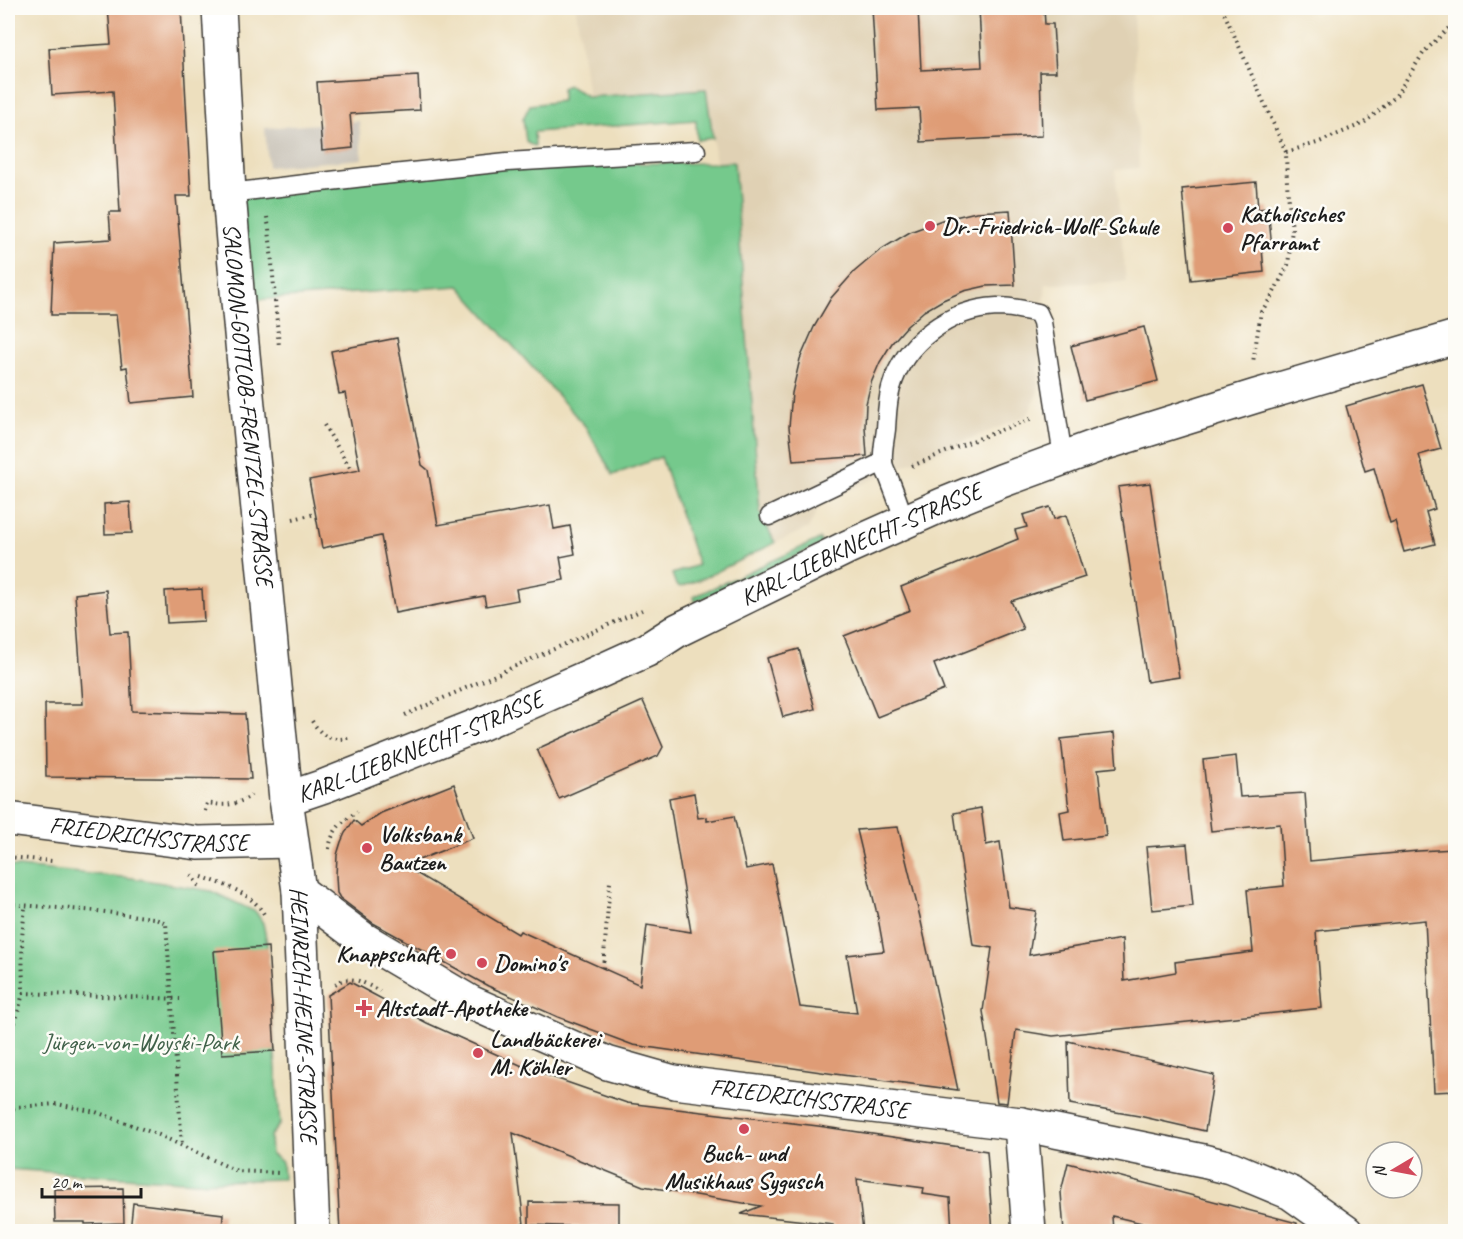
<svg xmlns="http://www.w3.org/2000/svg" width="1463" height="1239" viewBox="0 0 1463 1239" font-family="Caveat,sans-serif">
	<rect width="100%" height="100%" fill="#fdfcf7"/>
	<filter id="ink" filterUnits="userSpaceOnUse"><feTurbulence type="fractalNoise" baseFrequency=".0167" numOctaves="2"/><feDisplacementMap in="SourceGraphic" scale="12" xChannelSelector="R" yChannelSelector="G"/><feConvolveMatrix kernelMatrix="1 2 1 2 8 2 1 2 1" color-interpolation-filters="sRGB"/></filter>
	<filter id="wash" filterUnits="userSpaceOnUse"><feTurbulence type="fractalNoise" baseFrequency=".008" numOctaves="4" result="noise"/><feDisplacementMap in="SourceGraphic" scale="24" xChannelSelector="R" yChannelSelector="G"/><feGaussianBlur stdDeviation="1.35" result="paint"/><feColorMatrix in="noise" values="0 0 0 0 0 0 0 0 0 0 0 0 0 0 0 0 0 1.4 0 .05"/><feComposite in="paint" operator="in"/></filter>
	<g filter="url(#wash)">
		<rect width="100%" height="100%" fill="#eddfbe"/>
		<!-- built -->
		<polygon fill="#e0d1b4" points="576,8 1133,8 1139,168 1115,170 1126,282 1046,284 1042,322 1038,391 1029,413 1026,416 898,468 821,503 809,528 775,543 760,512 734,162 716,163 706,89 588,97"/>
		<!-- industrial -->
		<polygon fill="#c9c3b8" points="359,121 362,159 268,167 265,128"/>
		<!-- green -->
		<g fill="#75c98c" stroke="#487254" stroke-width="1.5">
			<polygon points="568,85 588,97 706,89 713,138 697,140 696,120 534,132 535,146 529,144 526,141 523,119 530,105 562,101 562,88"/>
			<polygon points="734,162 760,512 775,543 706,577 681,587 676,585 672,574 698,565 661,457 613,475 585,426 459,286 240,301 231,194 508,164 716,163"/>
			<polygon points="820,539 822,544 695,602 693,597"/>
			<polygon points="8,866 132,878 211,891 256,912 263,923 267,943 280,1124 270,1136 271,1154 282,1162 283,1179 197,1182 8,1169"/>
		</g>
		<g id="blocks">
			<!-- building -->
			<g fill="#df9c76">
				<polygon points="108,8 181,8 191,196 176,196 193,397 131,403 127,367 122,368 116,315 51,315 54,243 111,239 109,212 120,212 113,91 52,95 49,48 111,44"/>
				<polygon points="872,8 918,8 921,70 982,67 979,8 1044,8 1045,24 1053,24 1056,72 1040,72 1042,136 921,142 919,108 878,110"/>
				<polygon points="418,76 420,110 350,114 353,148 322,151 317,82"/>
				<polygon points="1256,182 1258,209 1268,208 1272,248 1262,248 1264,272 1191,280 1182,189"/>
				<polygon points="1010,210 1015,285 986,286 964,291 943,300 924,311 907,326 892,343 880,362 871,383 866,404 865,427 867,456 793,461 789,427 792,393 800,359 814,327 831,298 854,272 880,250 910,232 942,220 976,212"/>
				<polygon points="1144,327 1158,381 1085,400 1071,346"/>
				<polygon points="397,338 422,465 428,470 438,525 550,505 554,529 570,526 575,554 560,557 564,580 516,589 518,600 486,606 484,596 395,613 381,536 322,548 309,480 360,470 345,393 339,394 331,351"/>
				<polygon points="1422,384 1441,449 1419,455 1435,509 1426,512 1435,544 1404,552 1395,521 1390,523 1374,468 1365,471 1346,406"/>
				<polygon points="1150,483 1179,677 1147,682 1118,487"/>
				<polygon points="130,502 132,533 105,534 104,504"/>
				<polygon points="1050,507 1054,519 1066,515 1085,577 1011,601 1023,629 934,664 944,690 877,717 844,636 910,610 901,587 1018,539 1015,530 1027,527 1023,515"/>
				<polygon points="202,589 204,621 167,623 165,591"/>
				<polygon points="106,590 110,633 128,632 132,711 245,714 251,779 46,777 45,704 83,704 75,594"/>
				<polygon points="799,649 815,709 783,717 767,658"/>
				<polygon points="643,701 663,747 658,756 559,799 537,749"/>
				<polygon points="1114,733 1117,767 1098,769 1106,836 1064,841 1060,812 1069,810 1061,739"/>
				<polygon points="1236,756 1240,797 1305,793 1310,861 1418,851 1455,849 1455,1091 1434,1092 1425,920 1316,931 1322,1008 1053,1036 1016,1030 1007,1103 997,1102 983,1011 992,948 973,945 954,813 981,808 986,845 1000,842 1009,907 1036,911 1029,955 1122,939 1124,981 1176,972 1175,962 1253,952 1247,890 1284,886 1280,824 1211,831 1203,760"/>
				<polygon points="454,784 473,838 404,866 518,934 520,931 640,985 647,925 691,932 669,798 694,793 698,818 707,817 707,821 734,816 746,869 772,864 800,1007 857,1013 847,955 884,951 878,918 857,830 898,827 920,917 958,1090 842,1075 633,1045 558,1017 488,986 373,923 340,898 337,893 336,876 337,855 341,842 345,833 354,820 361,826 381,813"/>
				<polygon points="1187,844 1193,906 1152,910 1146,847"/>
				<polygon points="268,947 275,1051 222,1054 214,951"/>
				<polygon points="350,982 427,1023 529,1069 627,1103 818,1126 987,1151 993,1232 952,1232 950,1198 923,1194 924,1188 857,1179 863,1232 834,1232 833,1224 741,1214 761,1206 643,1186 513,1133 524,1224 522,1224 522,1232 340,1232 328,995"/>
				<polygon points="1068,1041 1214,1075 1205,1131 1139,1116 1070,1104"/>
				<polygon points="1068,1163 1297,1223 1296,1232 1166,1232 1146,1224 1112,1216 1113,1232 1064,1232 1061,1192"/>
				<polygon points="123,1188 124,1223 85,1224 85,1222 55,1222 54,1189"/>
				<polygon points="529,1202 619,1203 619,1228 529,1225"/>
				<polygon points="133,1203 223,1214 222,1232 130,1232"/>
			</g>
		</g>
	</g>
	<g filter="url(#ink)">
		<use href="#blocks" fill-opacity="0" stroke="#3b3934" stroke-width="1.5"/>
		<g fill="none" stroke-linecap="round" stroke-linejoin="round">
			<!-- lane casing -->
			<g stroke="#3b3934" stroke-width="21">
				<g id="lane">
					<polyline points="229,193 364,177 507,162 696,151"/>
					<polyline points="770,516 883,462"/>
					<path d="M905,522c-5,-15 -10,-29 -16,-44 -2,-5 -6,-11 -6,-17 -1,-10 2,-22 3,-32 1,-14 1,-27 5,-41 13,-46 59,-79 106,-81 14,0 28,3 41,6l4,9 21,135"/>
				</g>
			</g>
			<!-- street casing -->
			<g stroke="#3b3934" stroke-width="36">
				<g id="street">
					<path id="s1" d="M219,8l10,185 9,109 39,405 9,92 13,92 14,341"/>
					<path id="s2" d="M286,799l41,-14 154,-61 113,-50 53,-24 31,-20 170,-83 94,-42 59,-24 98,-36 157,-49 200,-59"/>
					<path id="s3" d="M8,819l190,24 93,-2"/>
					<path id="s4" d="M299,891l64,48 107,63 137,61 67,19 347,42 182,37 28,7 60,25 55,39"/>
					<polyline points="1021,1124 1029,1232"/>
				</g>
			</g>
			<!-- path -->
			<g stroke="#3b3934" stroke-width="4" stroke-dasharray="1.5 4.5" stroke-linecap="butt">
				<polyline points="1222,8 1286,152 1287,184 1292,229 1288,265 1272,296 1261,312 1253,362"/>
				<polyline points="1286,152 1317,143 1364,123 1395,97 1424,52 1456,21"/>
				<polyline points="267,217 269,228 279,347"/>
				<polyline points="324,425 352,471"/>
				<polyline points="912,466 972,441 1033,418"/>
				<polyline points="293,519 315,514"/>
				<polyline points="405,715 642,610"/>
				<path d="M312,721c11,17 20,21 39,16"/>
				<path d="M205,811l2,-8c17,3 30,3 44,-8"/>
				<path d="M329,849c3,-19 12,-27 28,-37"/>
				<polyline points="8,857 52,861"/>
				<polyline points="191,875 201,889"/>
				<path d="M202,877c23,8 51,16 63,39"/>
				<polyline points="8,904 97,911 153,918 166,923 182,1145"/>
				<polyline points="603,968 610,882"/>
				<path d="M335,984c16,-11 30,0 45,7"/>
				<polyline points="23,993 180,999"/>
				<polyline points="8,1033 16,1020 23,993 22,938 25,906"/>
				<polyline points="8,1111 17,1107 57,1104 96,1112 159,1135 237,1171 279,1173"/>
			</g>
			<!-- lane -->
			<use href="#lane" stroke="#fff" stroke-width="18"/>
			<!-- street -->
			<use href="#street" stroke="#fff" stroke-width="33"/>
		</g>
	</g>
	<!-- markers -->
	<g fill="#d1495b" stroke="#fdfcf7" stroke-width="2">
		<circle cx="930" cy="226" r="6"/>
		<circle cx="1228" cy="228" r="6"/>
		<circle cx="367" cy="848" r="6"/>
		<circle cx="451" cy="954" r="6"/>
		<circle cx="482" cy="963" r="6"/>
		<path d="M361 999h6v6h6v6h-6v6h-6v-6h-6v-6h6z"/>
		<circle cx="478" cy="1053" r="6"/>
		<circle cx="744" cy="1129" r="6"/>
	</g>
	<g text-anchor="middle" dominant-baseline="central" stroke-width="5" stroke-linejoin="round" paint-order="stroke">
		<!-- poi labels -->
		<g font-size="24" font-weight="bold" fill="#1c1c1c" stroke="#fdfcf7" text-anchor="start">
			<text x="1240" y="214">Katholisches<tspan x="1240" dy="28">Pfarramt</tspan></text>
			<text x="942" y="226">Dr.-Friedrich-Wolf-Schule</text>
			<text x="379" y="834">Volksbank<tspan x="379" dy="28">Bautzen</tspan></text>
			<text x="439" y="954" text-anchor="end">Knappschaft</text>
			<text x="494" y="963">Domino's</text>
			<text x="376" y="1008">Altstadt-Apotheke</text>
			<text x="490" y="1039">Landbäckerei<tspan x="490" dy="28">M. Köhler</tspan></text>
			<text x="744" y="1153" text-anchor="middle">Buch- und<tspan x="744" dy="28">Musikhaus Sygusch</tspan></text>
		</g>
		<!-- street labels -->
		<g font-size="24" fill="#1c1c1c" stroke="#fdfcf7">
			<text stroke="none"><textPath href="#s1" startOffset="398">SALOMON-GOTTLOB-FRENTZEL-STRASSE</textPath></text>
			<text stroke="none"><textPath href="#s2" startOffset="630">KARL-LIEBKNECHT-STRASSE</textPath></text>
			<text stroke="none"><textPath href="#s2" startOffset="144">KARL-LIEBKNECHT-STRASSE</textPath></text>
			<text stroke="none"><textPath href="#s3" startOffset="142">FRIEDRICHSSTRASSE</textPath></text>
			<text stroke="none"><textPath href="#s1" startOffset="1011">HEINRICH-HEINE-STRASSE</textPath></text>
			<text stroke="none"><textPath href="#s4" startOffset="560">FRIEDRICHSSTRASSE</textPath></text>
		</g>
		<!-- park labels -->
		<g font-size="24" fill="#406149" stroke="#fdfcf7">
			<text x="141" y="1042">Jürgen-von-Woyski-Park</text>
		</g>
	</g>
	<!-- margin -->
	<rect width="1463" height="1239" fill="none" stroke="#fdfcf7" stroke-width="30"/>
	<!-- north arrow -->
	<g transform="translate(1394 1170) rotate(260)"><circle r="28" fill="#fdfcf7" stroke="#a3a29f" stroke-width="1.5"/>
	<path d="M0-4.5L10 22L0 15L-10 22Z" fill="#d1495b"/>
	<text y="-9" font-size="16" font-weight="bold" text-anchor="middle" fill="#1c1c1c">N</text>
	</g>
	<!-- scale -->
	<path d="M42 1188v9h99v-9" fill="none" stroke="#1c1c1c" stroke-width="3"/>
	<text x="51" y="1188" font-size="18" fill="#1c1c1c" stroke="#fdfcf7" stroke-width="4.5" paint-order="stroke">20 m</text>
</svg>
